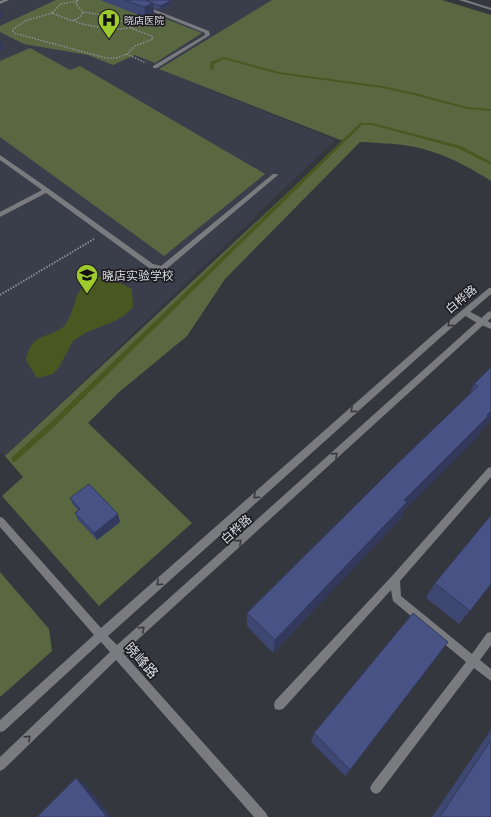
<svg xmlns="http://www.w3.org/2000/svg" width="491" height="817" viewBox="0 0 491 817" font-family="'Open Sans','Noto Sans SC',sans-serif">
	<rect width="100%" height="100%" fill="#35373e"/>
	<!-- built -->
	<polygon fill="#3a3e4b" points="0,0 272,0 159,69 335,140 5,456 0,451"/>
	<!-- green -->
	<g fill="#5a6842">
		<polygon points="56,0 117,0 202,33 155,63 135,55 113,65 88,55 24,44 0,32 0,26"/>
		<path d="M272,0h170l49,15v166c-26,-17 -56,-32 -88,-36 -14,-2 -29,-2 -43,-3l-135,137 -38,57 -69,57 -30,30 104,100 -93,83 -97,-110 21,-19 -18,-21 338,-315 -184,-72z"/>
		<polygon points="30,48 70,70 80,66 265,174 164,256 0,137 0,61"/>
		<polygon points="0,572 49,629 52,651 0,697"/>
	</g>
	<!-- water -->
	<path fill="#475821" d="M101,276l10,2 21,11 1,18 -8,8 -10,6 -28,11 -14,9 -14,26 -6,7 -16,4 -11,-18c1,-4 2,-9 4,-12 7,-15 27,-12 36,-24 12,-19 7,-42 35,-48z"/>
	<g fill="none" stroke-linecap="round" stroke-linejoin="round">
		<!-- stream -->
		<g fill="#475821" fill-rule="evenodd">
			<polygon points="224,57 279,72 382,86 415,93 467,107 491,109 491,111 467,109 414,95 382,88 279,74 224,59 214,64 213,69 210,70 211,62"/>
			<polygon points="360,123 372,123 461,146 491,162 491,165 457,148 372,125 362,125 56,425 16,461 14,462 12,461 11,459 12,457 52,421"/>
		</g>
		<!-- path-far1 -->
		<g stroke="#8c8e94" stroke-width="1.5" stroke-dasharray="1.5 1.5" stroke-linecap="butt">
			<polyline points="78,0 76,4 83,12 115,17 133,29 152,36 153,39 135,46 127,54 146,63"/>
			<polyline points="77,1 61,4 52,13 72,21 80,17 83,12"/>
			<polyline points="52,13 25,21 12,30 14,33 106,58 117,58 127,54"/>
			<path d="M74,20l4,3c29,6 43,10 72,-1"/>
		</g>
		<!-- path -->
		<polyline stroke="#8c8e94" stroke-width="2" stroke-dasharray="1.5 1.5" stroke-linecap="butt" points="0,295 94,239"/>
		<!-- service -->
		<g fill="#7a7b7f" fill-rule="evenodd">
			<polygon points="3,0 9,0 0,4 0,1"/>
			<polygon points="124,0 130,0 209,31 210,35 157,68 153,68 153,66 205,35 205,33"/>
			<polygon points="0,155 49,189 153,264 161,266 273,174 277,174 278,175 164,271 162,271 149,268 46,193 0,217 0,212 42,190 0,160"/>
			<polygon points="465,309 491,323 491,329 479,324 462,314 461,312 462,310"/>
			<polygon points="491,467 491,477 400,581 401,596 472,654 487,633 491,632 491,645 480,660 491,669 491,681 474,668 380,792 376,794 372,792 370,788 372,784 466,662 393,601 391,590 283,709 279,710 275,709 274,705 275,701 392,576 488,468"/>
		</g>
		<!-- minor -->
		<polygon fill="#7a7b7f" fill-rule="evenodd" points="459,0 466,0 491,8 491,10"/>
		<!-- tertiary -->
		<polygon fill="#7a7b7f" fill-rule="evenodd" points="489,288 491,288 491,294 442,336 108,636 117,645 488,312 491,311 491,318 123,653 266,813 268,817 254,817 116,660 4,769 0,771 0,757 110,652 101,642 4,731 0,732 0,720 94,635 0,527 0,517 3,518 101,628 436,332"/>
	</g>
	<!-- wall -->
	<g fill="#3e4772">
		<polygon points="100,0 145,0 148,1 171,5 161,10 153,8 154,14 146,18"/>
		<polygon points="491,367 491,420 481,430 479,435 404,510 400,519 273,653 247,626 247,613 469,395 474,384"/>
		<polygon points="70,498 120,522 97,540 78,520 75,513 78,510 73,505"/>
		<polygon points="435,583 491,584 459,624 426,598"/>
		<polygon points="491,730 491,817 432,817"/>
		<polygon points="314,733 350,770 345,776 311,742"/>
	</g>
	<!-- shaded-wall -->
	<g fill="#32395c">
		<polygon points="171,1 171,5 161,10 160,6"/>
		<polygon points="153,3 154,14 146,18 144,7"/>
		<polygon points="0,8 2,17 0,18"/>
		<polygon points="0,39 3,49 0,50"/>
		<polygon points="491,411 491,420 481,430 479,435 404,510 400,519 273,653 275,640 404,500"/>
		<polygon points="118,514 120,522 97,540 94,533"/>
		<polygon points="76,778 85,784 111,817 107,817"/>
	</g>
	<!-- building -->
	<g fill="#485284" stroke="#32395c">
		<polygon points="125,0 145,0 153,3 144,7"/>
		<polygon points="149,0 169,0 171,1 160,6 148,1"/>
		<polygon points="491,367 491,411 487,415 488,416 404,500 407,502 275,640 247,613 395,466 478,386 474,384"/>
		<polygon points="89,484 118,514 94,533 75,513 80,509 70,498"/>
		<polygon points="491,515 491,584 470,611 435,583"/>
		<polygon points="413,613 448,642 350,770 314,733"/>
		<polygon points="491,740 491,817 440,817"/>
		<polygon points="76,778 107,817 37,817"/>
	</g>
	<!-- one-way arrows -->
	<defs><path id="oneway-chevron" d="M-2-3.5L2.5 0L-2 3.5" fill="none" stroke-width="1.6" stroke-linecap="round" stroke-linejoin="round"/></defs>
	<g stroke="#3a3a3e">
		<use href="#oneway-chevron" transform="translate(450 324) rotate(140)"/>
		<use href="#oneway-chevron" transform="translate(353 410) rotate(138)"/>
		<use href="#oneway-chevron" transform="translate(335 455) rotate(-42)"/>
		<use href="#oneway-chevron" transform="translate(256 496) rotate(138)"/>
		<use href="#oneway-chevron" transform="translate(239 542) rotate(-42)"/>
		<use href="#oneway-chevron" transform="translate(159 583) rotate(138)"/>
		<use href="#oneway-chevron" transform="translate(142 629) rotate(-42)"/>
		<use href="#oneway-chevron" transform="translate(28 738) rotate(-44)"/>
	</g>
	<!-- icons -->
	<defs>
		<g id="hospital-pin" transform="scale(1.15)"><path d="M0 17L-7.5 6A9.5 9.5 0 1 1 7.5 6Z" fill="#9fca2d" stroke="#1e1e22"/><path d="M-5-5h3v3.5h4V-5h3V5h-3V1.5h-4V5h-3Z" fill="#111"/></g>
		<g id="school-pin" transform="scale(1.15)"><path d="M0 17L-7.5 6A9.5 9.5 0 1 1 7.5 6Z" fill="#9fca2d" stroke="#1e1e22"/><path d="M0-5L7-2L0 1L-7-2ZM-4 1L0 2.5L4 1V4Q0 6-4 4Z" fill="#111"/></g>
	</defs>
	<g fill-rule="evenodd">
		<use href="#hospital-pin" x="109" y="20"/>
		<use href="#school-pin" x="87" y="275"/>
	</g>
	<g text-anchor="middle" dominant-baseline="central" stroke-width="3.5" stroke-linejoin="round" paint-order="stroke">
		<!-- far-poi labels -->
		<g font-size="10" fill="#dadbe0" stroke="#1e1e22" text-anchor="start">
			<text x="124" y="20">晓店医院</text>
		</g>
		<!-- poi labels -->
		<g font-size="12" fill="#dadbe0" stroke="#1e1e22" text-anchor="start">
			<text x="102" y="275">晓店实验学校</text>
		</g>
		<!-- street labels -->
		<g font-size="12" fill="#dadbe0" stroke="#1e1e22">
			<text transform="translate(461 299) rotate(-40)">白桦路</text>
			<text transform="translate(236 529) rotate(-42)">白桦路</text>
		</g>
		<!-- near-street labels -->
		<g font-size="14" fill="#dadbe0" stroke="#1e1e22">
			<text transform="translate(142 660) rotate(48)">晓峰路</text>
		</g>
	</g>
</svg>
